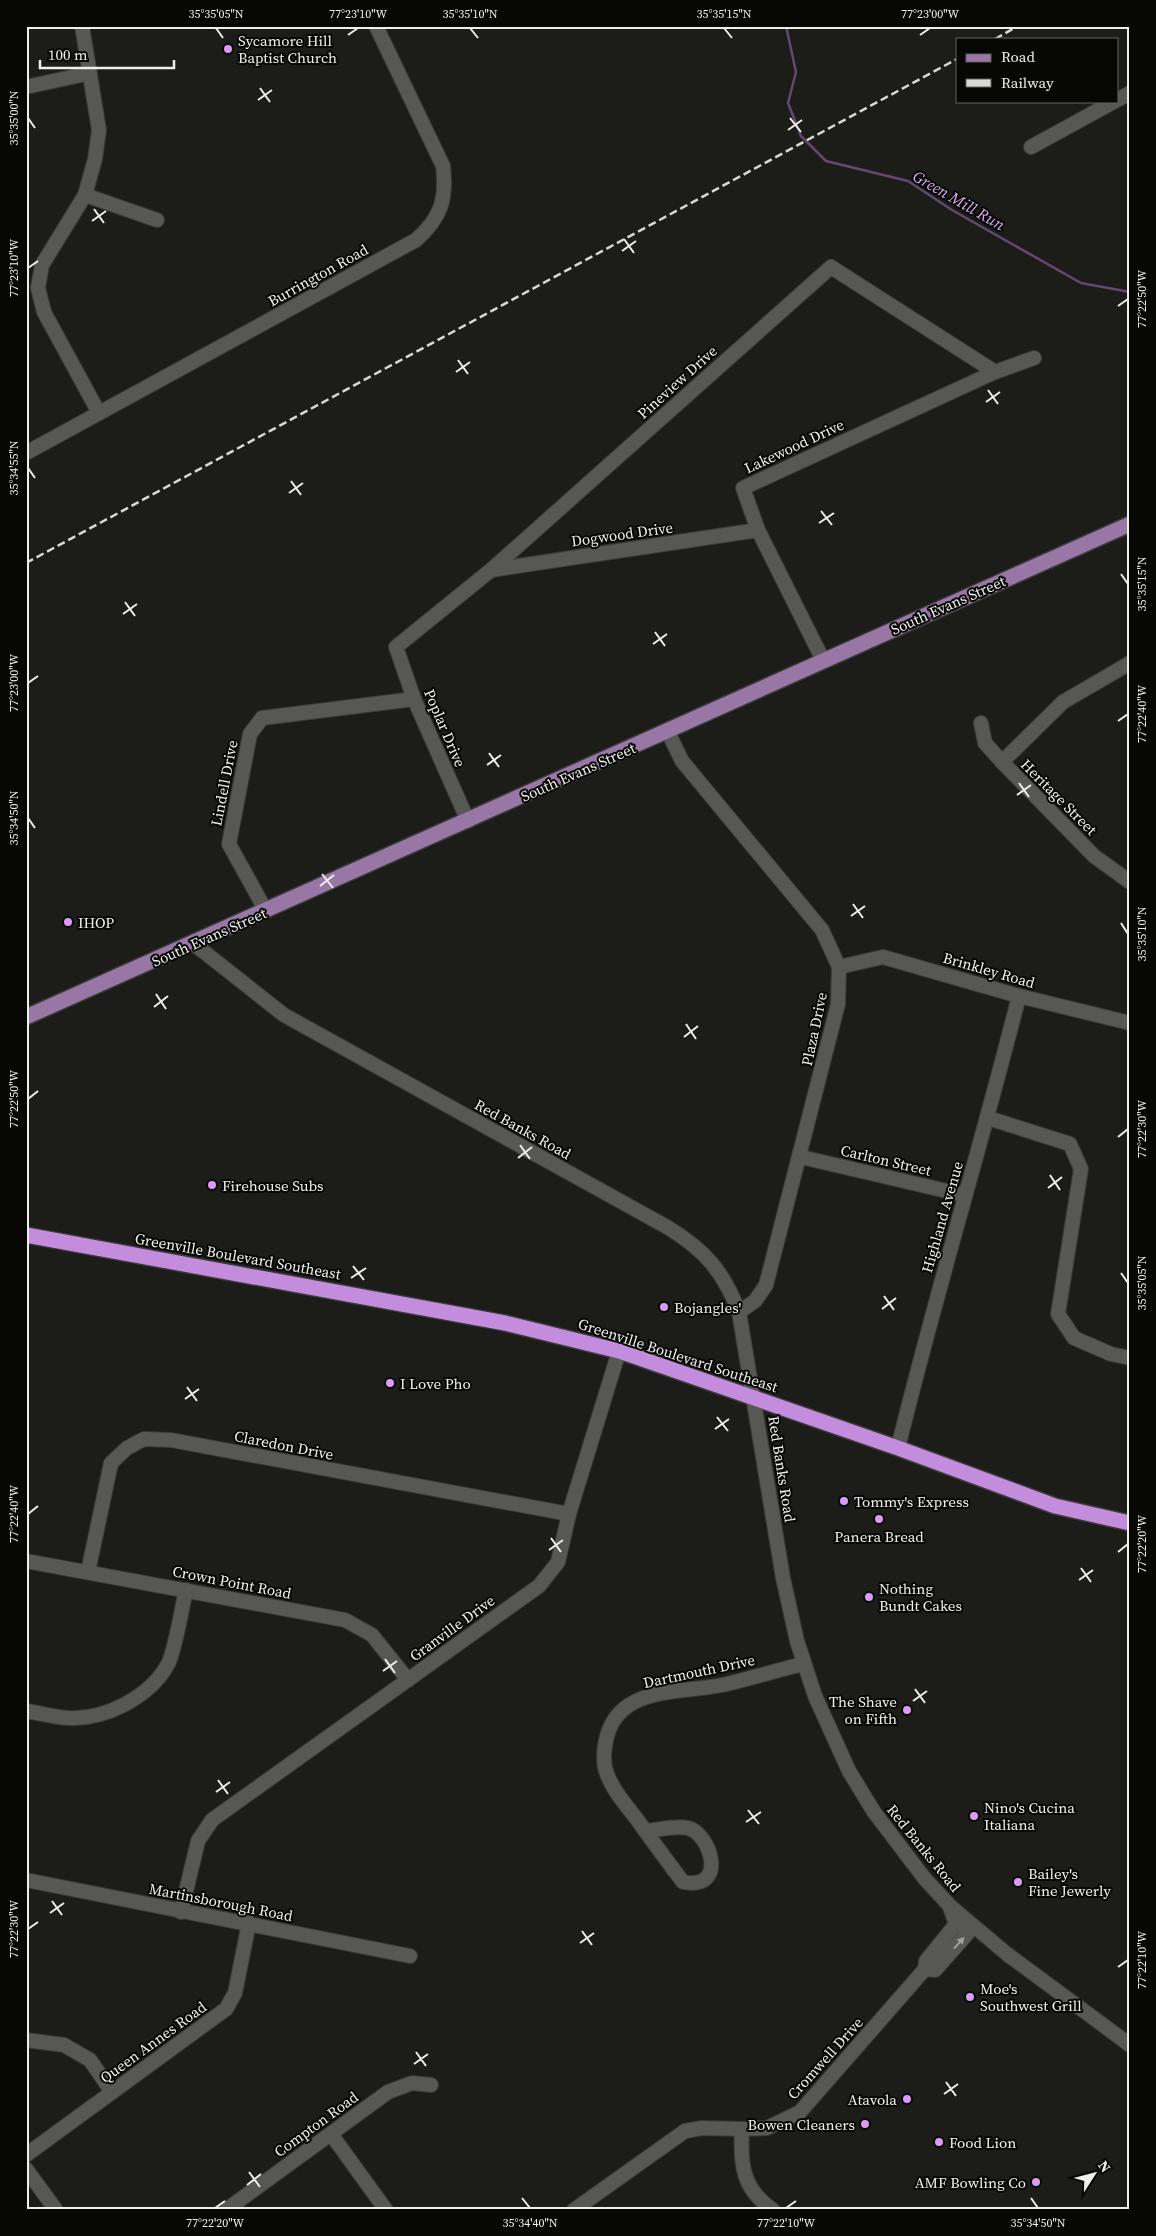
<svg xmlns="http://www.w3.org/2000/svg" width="1156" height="2236" viewBox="0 0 1156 2236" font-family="'Source Serif 4',serif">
	<rect width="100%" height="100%" fill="#1c1d19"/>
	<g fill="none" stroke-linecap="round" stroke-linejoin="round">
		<!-- stream -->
		<polyline stroke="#63496e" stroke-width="2.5" points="786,26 796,72 788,103 801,136 826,161 908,181 952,210 1081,283 1130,292"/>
		<!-- minor casing -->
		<g stroke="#3a3a38" stroke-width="16">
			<g id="minor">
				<polyline points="82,26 99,130 95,159 85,195 42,265 38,288 44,312 99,413"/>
				<polyline points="26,87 90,73"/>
				<polyline points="1117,100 1130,93"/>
				<polyline points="1031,147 1115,101"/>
				<polyline points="85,195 157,220"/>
				<path d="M26,453l390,-213c25,-22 31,-41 27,-74l-67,-140"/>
				<polyline points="491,570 758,530"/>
				<polyline points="823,660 758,530 743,488 995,372 1034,358"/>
				<polyline points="981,723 985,743 1002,762 1094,856 1130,882"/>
				<polyline points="668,732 682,761 822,930 839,967 838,1004 766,1285 755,1301 739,1312"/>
				<polyline points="1002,762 1063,702 1130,663"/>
				<polyline points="468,821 414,699 396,647 491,570 831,267 995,372"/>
				<polyline points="266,911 229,844 250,734 262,718 414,699"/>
				<path d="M194,944l90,71 383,212c38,23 56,44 72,85l44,266 14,63 18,55 34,75 25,41 51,67 25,27 57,48 123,91"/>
				<polyline points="839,967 883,957 1019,996 1130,1023"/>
				<polyline points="988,1118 1070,1144 1081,1169 1058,1314 1074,1338 1111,1354 1130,1358"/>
				<polyline points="801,1157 964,1195"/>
				<path d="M898,1448c37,-152 83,-301 121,-452"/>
				<polyline points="26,1561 345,1620 372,1635 408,1680"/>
				<polyline points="88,1572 111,1463 127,1448 144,1439 171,1440 569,1514"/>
				<path d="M26,1711c14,2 28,6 42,7 37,2 82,-21 100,-54 7,-13 14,-57 18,-74"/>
				<path d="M646,1831c12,-1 30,-6 42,-3 22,5 41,63 -5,54 -16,-21 -32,-43 -47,-64 -11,-14 -23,-28 -29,-44 -5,-12 -3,-26 0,-38 14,-52 78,-42 120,-52 25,-6 51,-14 76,-20"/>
				<polyline points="26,1880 410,1956"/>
				<polyline points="181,1912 198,1841 212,1820 539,1586 558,1562 569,1514 619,1351"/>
				<polyline points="925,1969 935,1970 967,1934 957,1918"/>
				<polyline points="26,2040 64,2045 90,2060 112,2092"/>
				<path d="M742,2129c-2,35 0,60 31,81"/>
				<polyline points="331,2134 386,2210"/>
				<polyline points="26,2155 226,2009 235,1993 249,1923"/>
				<polyline points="26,2169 56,2210"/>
				<polyline points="226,2210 388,2092 412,2083 431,2085"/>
				<polyline points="574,2210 685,2131 702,2128 742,2129 767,2128 800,2112 925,1969 926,1961 956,1924 950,1907"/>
			</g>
		</g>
		<!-- major casing -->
		<g stroke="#3a3a38" stroke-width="18">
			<polyline id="major" points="26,1017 1130,524"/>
		</g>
		<!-- highway casing -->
		<g stroke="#3a3a38" stroke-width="18">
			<polyline id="highway" points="26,1235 505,1323 619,1351 898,1448 1055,1506 1130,1523"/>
		</g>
		<!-- minor -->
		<use href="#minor" stroke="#575853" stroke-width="14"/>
		<!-- major -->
		<use href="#major" stroke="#9877a6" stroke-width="15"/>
		<!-- highway -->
		<use href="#highway" stroke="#c48cdd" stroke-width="15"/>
		<!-- rail -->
		<g stroke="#d9d9d6" stroke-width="2.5" stroke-dasharray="8 4" stroke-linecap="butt">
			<polyline points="995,39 1018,26"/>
			<polyline points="26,563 957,59"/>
		</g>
	</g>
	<!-- one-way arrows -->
	<defs><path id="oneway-solid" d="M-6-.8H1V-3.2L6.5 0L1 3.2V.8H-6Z" transform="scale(1.25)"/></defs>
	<use fill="#a2a39f" href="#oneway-solid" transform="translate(959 1943) rotate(-48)"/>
	<!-- ticks -->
	<path fill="none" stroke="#eeeeeb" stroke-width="2" d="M216,28l7,10M470,28l8,10M724,28l8,10M348,35l10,-7M920,35l10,-7M260,88l10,14M258,100l14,-10M28,118l7,10M790,118l11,14M788,130l14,-10M94,209l10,14M92,221l14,-10M624,239l10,14M622,251l14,-10M28,268l10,-7M1118,306l10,-7M458,360l10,14M456,372l14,-10M988,390l10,14M986,402l14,-10M28,468l7,10M291,481l10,14M289,493l14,-10M821,511l11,14M819,523l15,-10M1121,574l7,10M125,602l10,14M123,614l14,-10M655,632l10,14M653,644l14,-10M28,683l10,-7M1118,721l10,-7M489,753l10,14M487,765l14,-10M1019,783l10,14M1017,795l14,-10M28,818l7,10M322,874l11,14M320,886l14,-11M853,904l10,14M851,916l14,-10M1121,923l7,11M156,994l10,15M154,1007l14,-11M686,1024l10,15M684,1037l14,-11M28,1099l10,-8M1118,1137l10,-8M520,1145l10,14M518,1158l14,-11M1050,1175l10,15M1048,1188l14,-11M353,1266l11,14M1121,1273l7,10M351,1278l15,-10M884,1296l10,14M882,1309l14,-11M187,1387l10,14M185,1399l14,-10M717,1417l11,14M715,1429l14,-10M28,1514l10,-8M551,1538l10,14M549,1550l14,-10M1118,1552l10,-8M1081,1568l10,14M1079,1580l14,-10M385,1659l10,14M383,1671l14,-10M915,1689l10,14M913,1701l14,-10M218,1780l10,14M216,1792l14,-10M748,1810l11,14M746,1822l15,-10M52,1901l10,14M50,1913l14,-10M28,1929l10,-7M582,1931l10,14M580,1943l14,-10M1118,1967l10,-7M416,2052l10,14M414,2064l14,-10M946,2082l10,14M944,2094l14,-10M249,2172l11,15M247,2185l14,-11M522,2198l8,10M1031,2198l7,10M215,2208l10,-7M786,2208l10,-7"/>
	<!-- markers -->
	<g fill="#da9af6" stroke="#070706" stroke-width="2">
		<circle cx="228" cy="49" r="5"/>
		<circle cx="68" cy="922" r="5"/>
		<circle cx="212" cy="1185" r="5"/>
		<circle cx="664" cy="1307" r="5"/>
		<circle cx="390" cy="1383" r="5"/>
		<circle cx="844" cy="1501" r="5"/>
		<circle cx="879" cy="1519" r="5"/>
		<circle cx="869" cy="1597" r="5"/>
		<circle cx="907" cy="1710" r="5"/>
		<circle cx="974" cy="1816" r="5"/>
		<circle cx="1018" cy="1882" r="5"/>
		<circle cx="970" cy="1997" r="5"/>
		<circle cx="907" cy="2099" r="5"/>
		<circle cx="865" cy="2124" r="5"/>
		<circle cx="939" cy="2142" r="5"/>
		<circle cx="1036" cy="2182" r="5"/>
	</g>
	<g text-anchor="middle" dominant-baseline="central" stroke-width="4" stroke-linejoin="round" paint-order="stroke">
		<!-- poi labels -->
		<g font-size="15" fill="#eeeeeb" stroke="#070706" text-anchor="start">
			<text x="238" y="40">Sycamore Hill<tspan x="238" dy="17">Baptist Church</tspan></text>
			<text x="78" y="922">IHOP</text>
			<text x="222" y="1185">Firehouse Subs</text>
			<text x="674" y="1307">Bojangles'</text>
			<text x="400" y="1383">I Love Pho</text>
			<text x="854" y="1501">Tommy's Express</text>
			<text x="879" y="1536" text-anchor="middle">Panera Bread</text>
			<text x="879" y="1588">Nothing<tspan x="879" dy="17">Bundt Cakes</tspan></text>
			<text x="897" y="1701" text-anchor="end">The Shave<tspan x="897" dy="17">on Fifth</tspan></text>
			<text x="984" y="1807">Nino's Cucina<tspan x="984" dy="17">Italiana</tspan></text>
			<text x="1028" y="1873">Bailey's<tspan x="1028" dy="17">Fine Jewerly</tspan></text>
			<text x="980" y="1988">Moe's<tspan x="980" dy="17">Southwest Grill</tspan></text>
			<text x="897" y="2099" text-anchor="end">Atavola</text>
			<text x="855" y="2124" text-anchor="end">Bowen Cleaners</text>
			<text x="949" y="2142">Food Lion</text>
			<text x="1026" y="2182" text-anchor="end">AMF Bowling Co</text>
		</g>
		<!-- street labels -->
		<g font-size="15" fill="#eeeeeb" stroke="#070706">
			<text transform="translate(318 275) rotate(-29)">Burrington Road</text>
			<text transform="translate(677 382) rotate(-42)">Pineview Drive</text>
			<text transform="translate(794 446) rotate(-25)">Lakewood Drive</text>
			<text transform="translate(622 534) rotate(-8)">Dogwood Drive</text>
			<text transform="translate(948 605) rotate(-24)">South Evans Street</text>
			<text transform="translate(445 728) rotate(67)">Poplar Drive</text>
			<text transform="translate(578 772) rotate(-24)">South Evans Street</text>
			<text transform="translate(224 783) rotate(-79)">Lindell Drive</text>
			<text transform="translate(1059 797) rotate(45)">Heritage Street</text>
			<text transform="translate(209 937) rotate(-24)">South Evans Street</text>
			<text transform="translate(989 970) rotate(16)">Brinkley Road</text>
			<text transform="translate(814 1029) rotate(-78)">Plaza Drive</text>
			<text transform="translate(523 1129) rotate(29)">Red Banks Road</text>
			<text transform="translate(886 1160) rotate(13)">Carlton Street</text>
			<text transform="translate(942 1217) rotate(-74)">Highland Avenue</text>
			<text transform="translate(238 1256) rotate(10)">Greenville Boulevard Southeast</text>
			<text transform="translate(678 1355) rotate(18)">Greenville Boulevard Southeast</text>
			<text transform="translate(284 1445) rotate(11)">Claredon Drive</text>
			<text transform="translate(782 1469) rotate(81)">Red Banks Road</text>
			<text transform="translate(232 1582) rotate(11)">Crown Point Road</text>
			<text transform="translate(452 1628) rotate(-36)">Granville Drive</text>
			<text transform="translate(699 1671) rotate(-12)">Dartmouth Drive</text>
			<text transform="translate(924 1848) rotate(51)">Red Banks Road</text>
			<text transform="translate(221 1902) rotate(11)">Martinsborough Road</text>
			<text transform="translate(153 2042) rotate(-36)">Queen Annes Road</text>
			<text transform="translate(825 2058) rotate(-48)">Cromwell Drive</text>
			<text transform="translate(316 2124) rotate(-36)">Compton Road</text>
		</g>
		<!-- water labels -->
		<g font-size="16" font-style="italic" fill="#d8adeb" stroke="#070706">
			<text transform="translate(959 200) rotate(30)">Green Mill Run</text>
		</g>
	</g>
	<!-- border -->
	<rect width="1156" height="2236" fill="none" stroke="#070706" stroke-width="55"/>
	<!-- legend -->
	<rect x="956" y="38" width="162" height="65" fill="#070706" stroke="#636362"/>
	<rect x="966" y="54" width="25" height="8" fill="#9877a6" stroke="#636362"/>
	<text x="1001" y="62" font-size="15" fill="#eeeeeb">Road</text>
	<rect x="966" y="79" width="25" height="8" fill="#d9d9d6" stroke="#636362"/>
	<text x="1001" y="88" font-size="15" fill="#eeeeeb">Railway</text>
	<!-- north arrow -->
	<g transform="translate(1094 2174) rotate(54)" stroke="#070706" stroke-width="4" paint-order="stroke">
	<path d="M0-4L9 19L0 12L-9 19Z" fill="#eeeeeb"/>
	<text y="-8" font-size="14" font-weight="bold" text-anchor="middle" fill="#eeeeeb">N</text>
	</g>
	<!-- scale -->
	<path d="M40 60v8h134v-8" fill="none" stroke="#eeeeeb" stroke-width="2.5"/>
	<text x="48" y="60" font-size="15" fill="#eeeeeb" stroke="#070706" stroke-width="4" paint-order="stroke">100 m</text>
	<rect x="28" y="28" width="1100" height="2180" fill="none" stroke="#eeeeeb" stroke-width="2"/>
	<g font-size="12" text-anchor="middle" fill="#eeeeeb">
		<text x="216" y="18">35°35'05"N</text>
		<text x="358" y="18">77°23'10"W</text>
		<text x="470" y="18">35°35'10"N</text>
		<text x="724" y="18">35°35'15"N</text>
		<text x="930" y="18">77°23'00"W</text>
		<text transform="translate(14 118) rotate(-90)" y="4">35°35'00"N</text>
		<text transform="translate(14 268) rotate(-90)" y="4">77°23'10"W</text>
		<text transform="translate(1142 299) rotate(-90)" y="4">77°22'50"W</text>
		<text transform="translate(14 468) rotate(-90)" y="4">35°34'55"N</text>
		<text transform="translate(1142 584) rotate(-90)" y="4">35°35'15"N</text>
		<text transform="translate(14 683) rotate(-90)" y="4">77°23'00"W</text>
		<text transform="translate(1142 714) rotate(-90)" y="4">77°22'40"W</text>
		<text transform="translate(14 818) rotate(-90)" y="4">35°34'50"N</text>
		<text transform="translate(1142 934) rotate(-90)" y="4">35°35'10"N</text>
		<text transform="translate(14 1099) rotate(-90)" y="4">77°22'50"W</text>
		<text transform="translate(1142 1129) rotate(-90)" y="4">77°22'30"W</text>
		<text transform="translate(1142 1283) rotate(-90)" y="4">35°35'05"N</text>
		<text transform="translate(14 1514) rotate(-90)" y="4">77°22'40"W</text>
		<text transform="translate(1142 1544) rotate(-90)" y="4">77°22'20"W</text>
		<text transform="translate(14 1929) rotate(-90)" y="4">77°22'30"W</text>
		<text transform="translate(1142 1960) rotate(-90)" y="4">77°22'10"W</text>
		<text x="215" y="2227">77°22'20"W</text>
		<text x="530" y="2227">35°34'40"N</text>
		<text x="786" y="2227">77°22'10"W</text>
		<text x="1038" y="2227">35°34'50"N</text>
	</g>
</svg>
